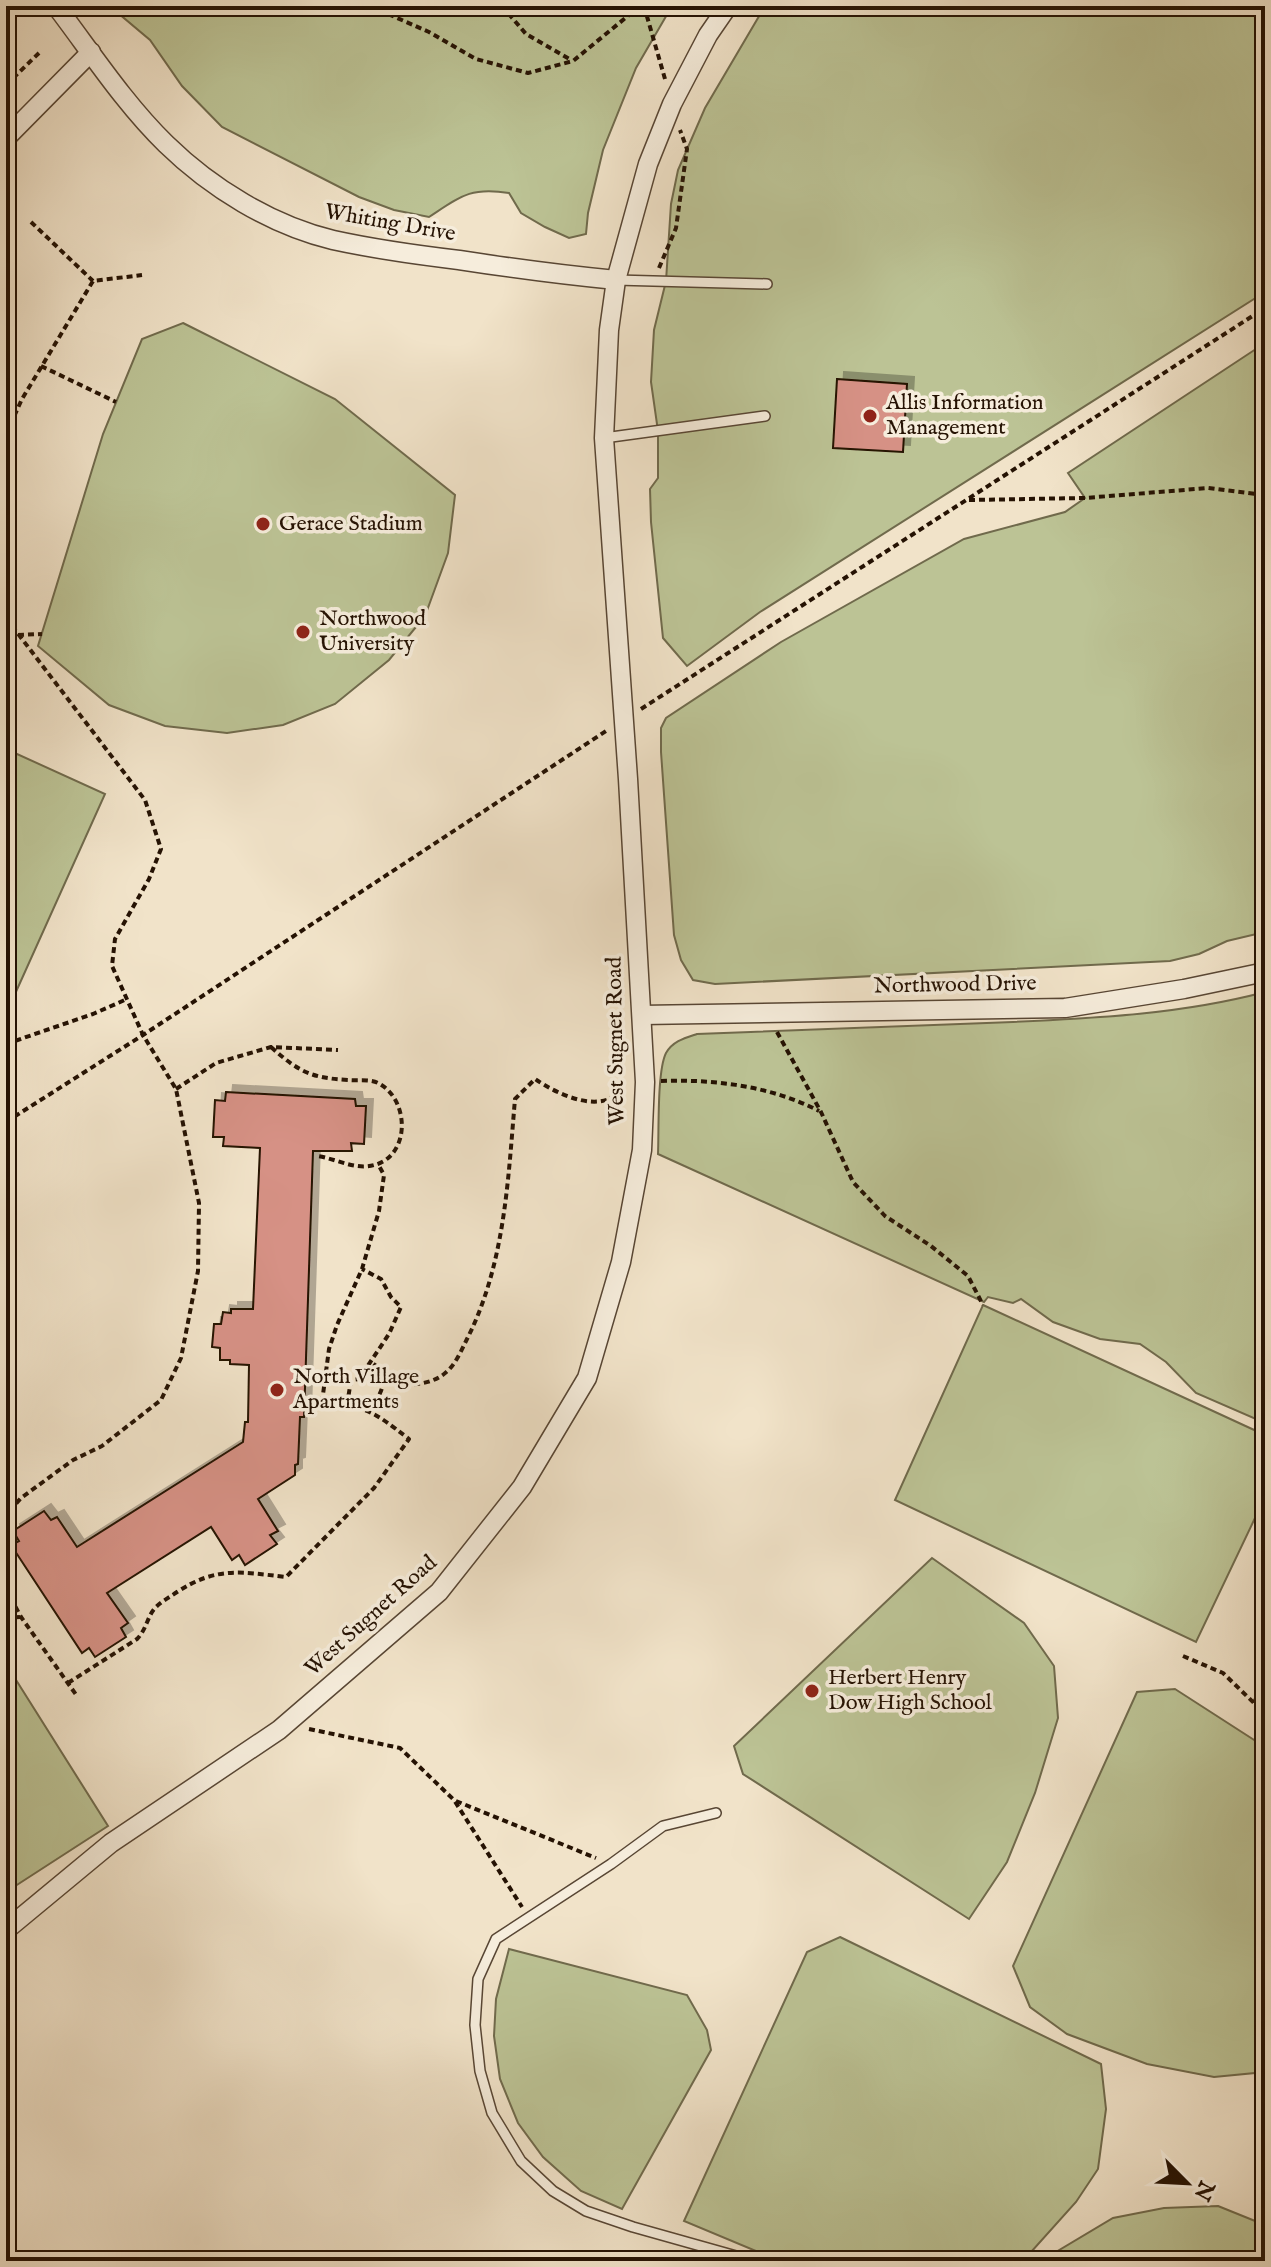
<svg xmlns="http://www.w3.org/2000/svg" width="1271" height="2267" viewBox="0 0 1271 2267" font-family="'IM FELL English',serif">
	<defs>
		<filter id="shadow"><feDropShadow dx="7" dy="-7" stdDeviation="0" flood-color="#0004"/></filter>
	</defs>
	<rect width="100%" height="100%" fill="#f1e3c9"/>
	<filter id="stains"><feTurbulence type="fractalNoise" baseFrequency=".0025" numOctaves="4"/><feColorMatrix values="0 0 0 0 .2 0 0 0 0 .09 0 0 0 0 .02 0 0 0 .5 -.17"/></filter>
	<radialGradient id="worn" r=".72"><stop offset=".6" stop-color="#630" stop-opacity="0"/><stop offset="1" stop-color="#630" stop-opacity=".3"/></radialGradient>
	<!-- green -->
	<g fill="#bcc395" stroke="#706a4c" stroke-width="2">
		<path d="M114,6h558l-36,62 -33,82 -15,63 -2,21 -17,4 -24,-11 -24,-14 -12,-20c-39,-6 -48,3 -80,24l-35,-7 -35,-13 -137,-70 -40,-41 -32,-46 -32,-27z"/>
		<polygon points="765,6 1265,6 1265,292 760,612 687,666 663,638 651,522 650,489 658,478 658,431 651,382 654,330 666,281 671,204 678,170 705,108"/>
		<polygon points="183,323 335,399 455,495 448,553 425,616 389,660 335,704 283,725 227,733 165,726 109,705 38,646 103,434 142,339"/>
		<polygon points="1265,343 1265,932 1227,941 1199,954 1170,961 715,984 693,980 681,960 674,935 661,752 661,728 666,718 781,642 964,539 1065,512 1085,498 1068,473"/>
		<polygon points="6,749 105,794 6,1014"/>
		<path d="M1265,992v431l-69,-30 -30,-31 -26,-18 -40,-5 -47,-17 -32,-23 -8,4 -25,-6 -4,5 -326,-148c1,-23 -1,-83 8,-101 7,-12 19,-15 31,-19 105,-3 210,-7 316,-12 85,-4 169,-8 252,-30z"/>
		<polygon points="983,1305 1265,1435 1265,1497 1196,1642 895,1500"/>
		<polygon points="932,1558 1024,1623 1054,1666 1058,1718 1035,1793 1007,1862 969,1919 743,1774 734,1746"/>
		<polygon points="6,1664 108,1826 6,1892"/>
		<polygon points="1175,1689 1265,1747 1265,2072 1214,2077 1147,2064 1067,2034 1030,2007 1013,1966 1137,1692"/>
		<polygon points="840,1937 1101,2064 1106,2109 1098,2169 1076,2202 1023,2261 780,2261 684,2221 807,1952"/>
		<polygon points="509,1949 687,1995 707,2030 711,2050 622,2209 581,2191 543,2157 518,2123 500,2079 494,2036 496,1999"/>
		<polygon points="1218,2206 1265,2225 1265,2256 1263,2261 1049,2261 1056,2252 1113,2218 1164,2208"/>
	</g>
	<!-- building -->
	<g fill="#d69185" stroke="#251203" stroke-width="2" filter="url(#shadow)">
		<polygon points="837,379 907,384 903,452 833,448"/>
		<polygon points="226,1092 355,1099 356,1106 366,1106 364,1144 351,1143 352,1151 313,1151 304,1417 300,1417 298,1464 295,1465 295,1475 258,1499 278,1531 270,1535 277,1544 245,1565 239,1555 232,1560 211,1527 107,1593 128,1623 121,1628 126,1637 95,1657 89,1648 82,1653 11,1545 19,1541 13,1531 44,1511 51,1520 57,1517 77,1547 243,1442 245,1422 248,1422 249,1365 230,1364 230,1360 220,1360 220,1348 212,1347 214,1324 221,1324 223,1312 231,1313 231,1309 253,1309 260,1148 223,1146 224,1137 213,1137 215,1100 225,1101"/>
	</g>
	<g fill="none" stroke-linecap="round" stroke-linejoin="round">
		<!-- lane casing -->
		<g stroke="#584634" stroke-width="12">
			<g id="lane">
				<polyline points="616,280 767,284"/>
				<polyline points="604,438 765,416"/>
				<polyline points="716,1813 663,1826 611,1864 496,1939 478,1979 475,2025 480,2071 492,2113 521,2161 553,2191 586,2211 633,2227 754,2261"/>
			</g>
		</g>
		<!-- street casing -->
		<g stroke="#584634" stroke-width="21">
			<g id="street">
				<path d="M56,6c35,46 68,97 110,138 45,44 105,81 167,96 41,9 84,15 126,20 52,8 104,15 157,20"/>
				<polyline points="6,138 91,52"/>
				<polyline points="642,1015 1065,1008 1184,989 1265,972"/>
				<polyline points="6,1930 111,1843 279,1730 439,1592 522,1487 587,1378 621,1262 642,1150 645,1082 628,779 604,438 609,330 616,280 648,164 672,104 708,35 728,6"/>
			</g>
		</g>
		<!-- path -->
		<g stroke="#251203" stroke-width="4" stroke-dasharray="6 4" stroke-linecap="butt">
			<polyline points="370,6 429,32 476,59 528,73 573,61 640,6"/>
			<polyline points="502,6 526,34 571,60"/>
			<polyline points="644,6 665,79"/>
			<polyline points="6,85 41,51"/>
			<polyline points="6,201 8,199"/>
			<polyline points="31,222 93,281"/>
			<polyline points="659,268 676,228 687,149 680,130"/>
			<polyline points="41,366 116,402"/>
			<polyline points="6,434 22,399 93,281 142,275"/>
			<polyline points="969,500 1085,498 1208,488 1265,495"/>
			<polyline points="6,618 145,800 161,849 149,879 115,939 112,966 143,1035 176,1089 199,1203 198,1271 181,1358 161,1400 102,1446 73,1460 21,1498 6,1515"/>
			<polyline points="18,635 42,634"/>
			<polyline points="641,709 1265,308"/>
			<polyline points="777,1032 821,1112 853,1182 885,1216 931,1246 968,1276 983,1305"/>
			<polyline points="6,1044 93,1014 127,999"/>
			<path d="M271,1047c28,25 40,31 77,33 9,1 22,-1 30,3 28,14 33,61 6,78 -23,13 -43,-1 -66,-5"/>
			<path d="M661,1081c53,-2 110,5 158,30"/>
			<polyline points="176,1089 216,1063 271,1047 338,1050"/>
			<polyline points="6,1122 143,1035 606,731"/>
			<path d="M384,1383c20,2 43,4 60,-9 11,-8 17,-23 23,-35 38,-75 41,-159 48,-240l20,-20c23,16 70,38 89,7"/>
			<polyline points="347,1405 351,1380 359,1379 389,1334 401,1307 391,1297 381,1279 362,1269"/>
			<path d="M367,1410c12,-12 18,-21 16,-39l-12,-9"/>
			<polyline points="6,1589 21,1617 77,1696"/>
			<polyline points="6,1618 20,1617"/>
			<polyline points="1183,1656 1223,1673 1254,1703 1265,1718"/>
			<path d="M68,1683l69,-44c10,-10 10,-23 19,-32 6,-6 14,-10 21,-15 40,-26 64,-20 109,-15l88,-89 35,-49c-36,-28 -42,-32 -87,-37l7,-53 8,-24 25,-56 17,-58 5,-36 -6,-11"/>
			<polyline points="1254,1703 1265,1678"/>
			<polyline points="309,1729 400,1748 454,1800 522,1907"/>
			<polyline points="456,1801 596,1858"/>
		</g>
		<!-- lane -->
		<use href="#lane" stroke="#f6eddc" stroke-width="9"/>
		<!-- street -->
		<use href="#street" stroke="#f6eddc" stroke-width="18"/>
	</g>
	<!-- markers -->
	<g fill="#8f2418" stroke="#f6eddc" stroke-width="3">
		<circle cx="870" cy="416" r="8"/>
		<circle cx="263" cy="524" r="8"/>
		<circle cx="303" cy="632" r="8"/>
		<circle cx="277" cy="1390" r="8"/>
		<circle cx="812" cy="1691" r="8"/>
	</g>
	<g text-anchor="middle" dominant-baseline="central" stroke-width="7" stroke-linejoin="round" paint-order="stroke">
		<!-- street labels -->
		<g font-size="22" fill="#251203" stroke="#f6eddc">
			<text transform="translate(390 223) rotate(10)">Whiting Drive</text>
			<text transform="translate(955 985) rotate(-1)">Northwood Drive</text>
			<text transform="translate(616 1041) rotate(-91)">West Sugnet Road</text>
			<text transform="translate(371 1616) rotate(-42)">West Sugnet Road</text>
		</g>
		<!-- poi labels -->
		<g font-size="22" fill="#251203" stroke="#f6eddc" text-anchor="start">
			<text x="886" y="403">Allis Information<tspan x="886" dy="25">Management</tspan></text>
			<text x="279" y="524">Gerace Stadium</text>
			<text x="319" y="619">Northwood<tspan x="319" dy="25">University</tspan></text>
			<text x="293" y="1377">North Village<tspan x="293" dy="25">Apartments</tspan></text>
			<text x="828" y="1678">Herbert Henry<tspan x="828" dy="25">Dow High School</tspan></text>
		</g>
	</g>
	<!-- margin -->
	<rect width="1271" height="2267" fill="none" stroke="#f1e3c9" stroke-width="32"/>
	<rect x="8" y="8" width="1255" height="2251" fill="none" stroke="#251203" stroke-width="4"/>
	<rect x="16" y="16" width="1239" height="2235" fill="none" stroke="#251203" stroke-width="2"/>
	<!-- north arrow -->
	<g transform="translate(1187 2183) rotate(114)" stroke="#f6eddc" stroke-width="6" paint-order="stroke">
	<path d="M0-6L14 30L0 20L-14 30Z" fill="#251203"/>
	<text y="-12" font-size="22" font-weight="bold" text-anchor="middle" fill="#251203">N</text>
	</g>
	<rect width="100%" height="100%" filter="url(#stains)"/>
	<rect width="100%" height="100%" fill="url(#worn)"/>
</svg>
